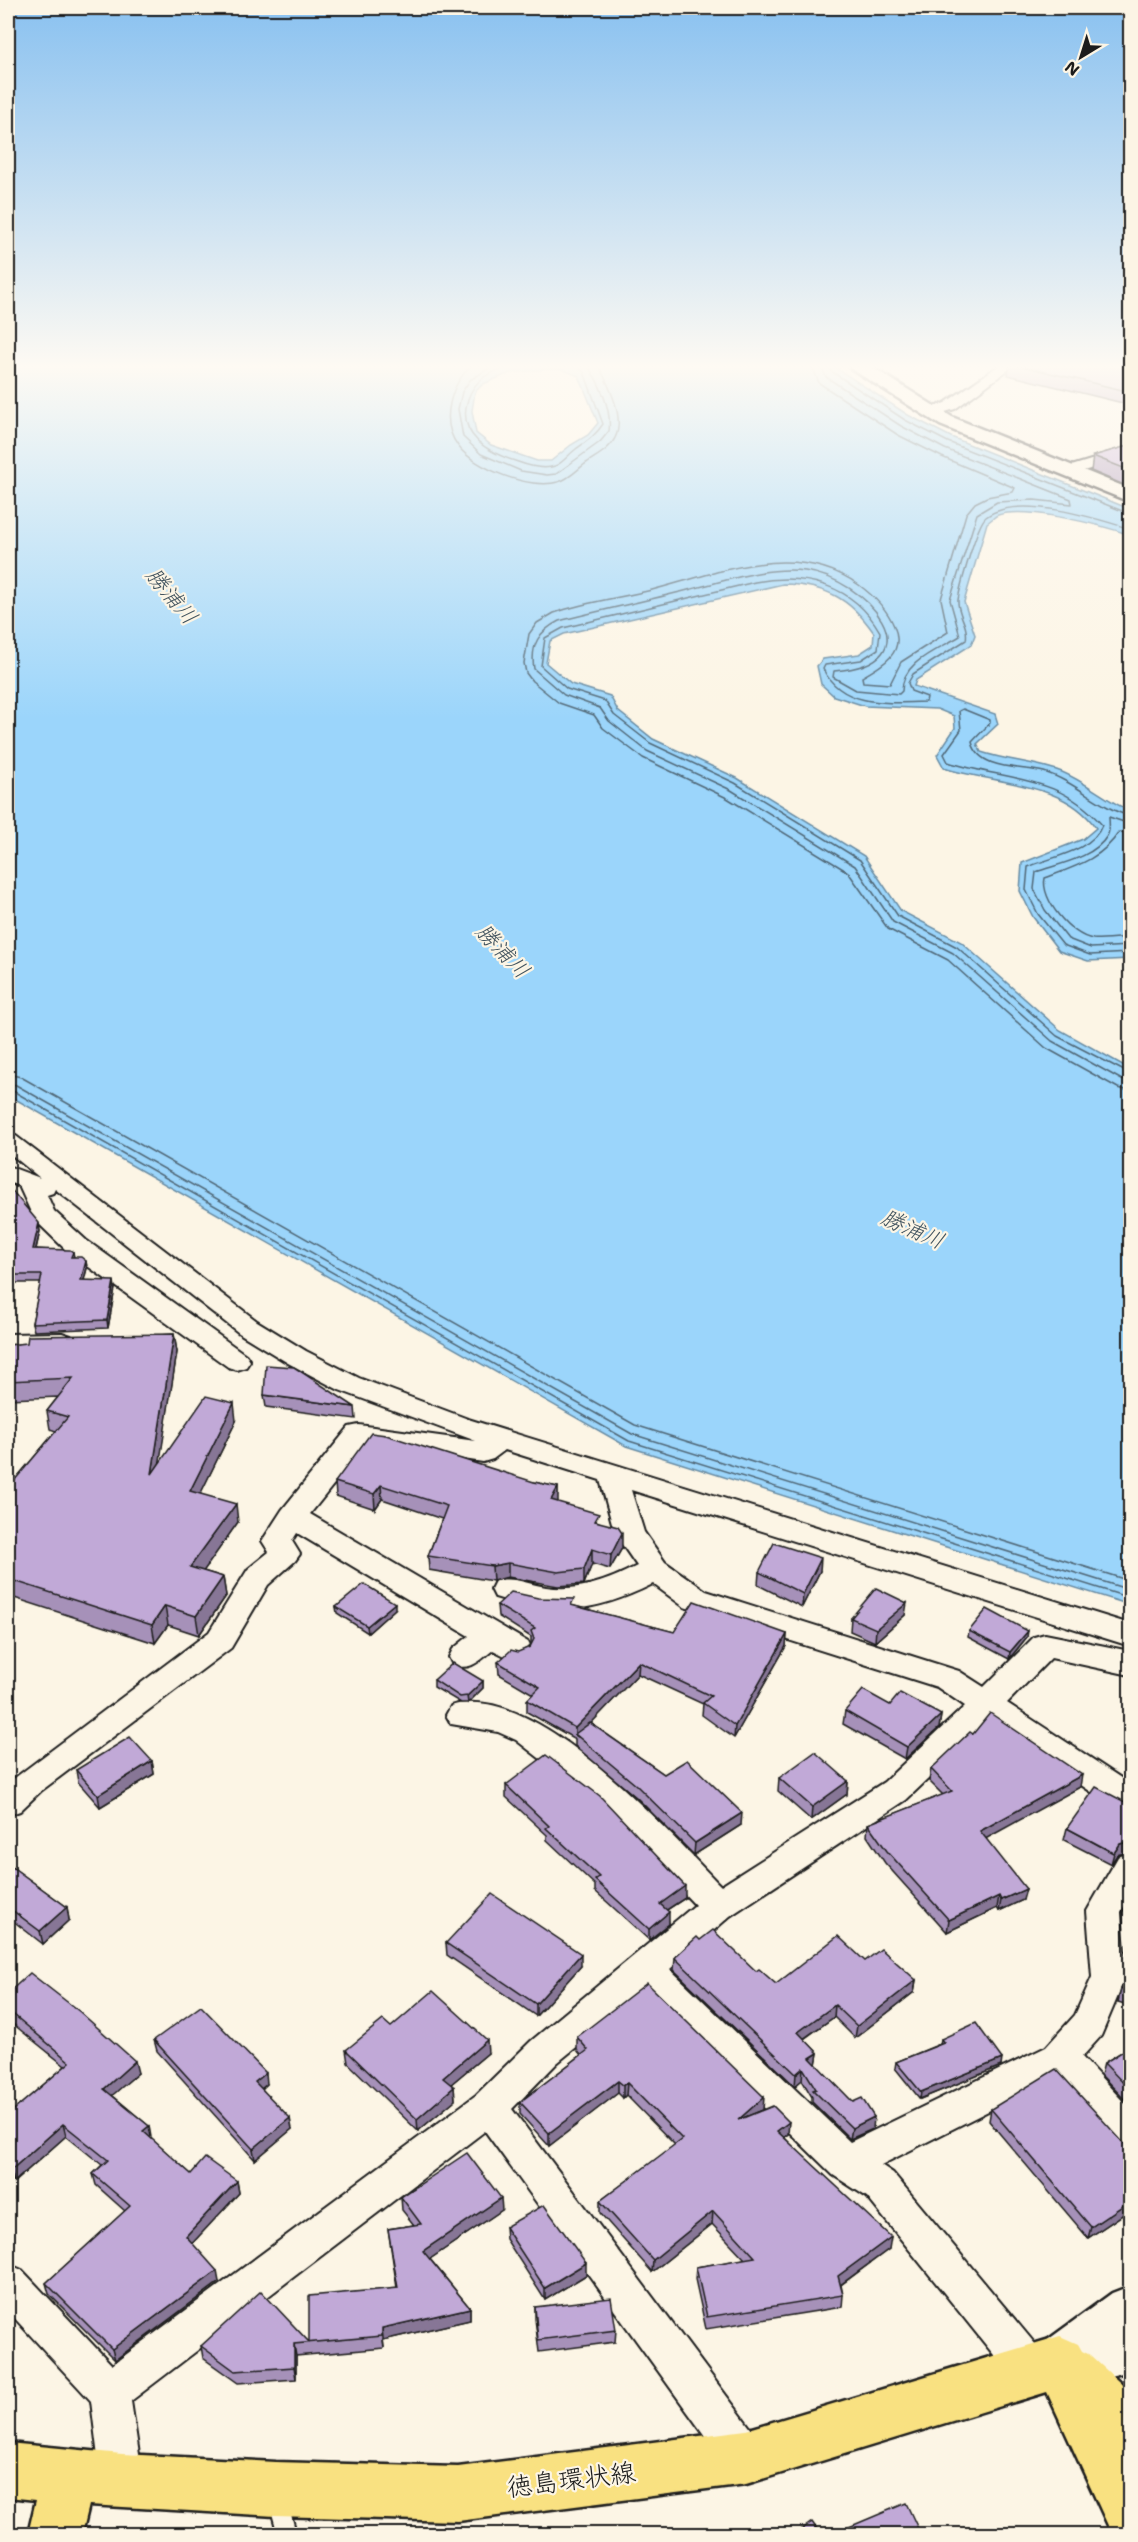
<svg xmlns="http://www.w3.org/2000/svg" width="1138" height="2542" viewBox="0 0 1138 2542" font-family="'Shantell Sans','Klee One',sans-serif">
	<rect width="100%" height="100%" fill="#fcf5e5"/>
	<filter id="ink" filterUnits="userSpaceOnUse"><feTurbulence type="fractalNoise" baseFrequency=".0167" numOctaves="2"/><feDisplacementMap in="SourceGraphic" scale="12" xChannelSelector="R" yChannelSelector="G"/><feConvolveMatrix kernelMatrix="1 2 1 2 8 2 1 2 1" color-interpolation-filters="sRGB"/></filter>
	<g filter="url(#ink)">
		<!-- water -->
		<path fill="#9bd5fb" stroke="#688ba2" stroke-width="1.5" fill-rule="evenodd" d="M8,364h822l78,51 43,22 179,72v26c-28,-10 -103,-29 -132,-20 -3,1 -8,6 -11,8l-23,79 11,33 -4,10 -55,35 -2,6 81,28 3,10 -21,20 4,8c27,9 55,10 81,20 24,10 45,29 68,39v148l-42,2 -29,-10 -26,-34 -13,-26 2,-28 61,-24 13,-11c-31,-47 -103,-44 -152,-60l-7,-13 18,-27 -1,-12 -17,-7 -72,-3 -31,-10 -13,-12 -4,-18 6,-7 36,-5 14,-9 1,-12c-24,-35 -49,-48 -91,-49l-219,50 -14,7 -4,22 25,21 39,12 8,15 35,28 84,39 127,78 37,55 60,31 99,88 70,39v536l-504,-159 -618,-351zM545,369h16l18,7 19,47 -10,12 -17,10 -20,16h-14l-46,-16 -15,-12 -4,-22 3,-19 8,-8 27,-11z"/>
		<g fill="none" stroke-linecap="round" stroke-linejoin="round">
			<!-- shore -->
			<g stroke="#4f6675" stroke-width="1.5">
				<path d="M473,364c-22,19 -34,57 -15,82 17,23 73,44 100,36 12,-3 20,-14 30,-20 10,-7 22,-13 27,-24 11,-21 -8,-56 -17,-74"/>
				<path d="M496,364l-26,16 -8,12 -4,17 5,28 18,17 40,17 26,4 9,-1 44,-32 9,-11c3,-21 -10,-51 -23,-67"/>
				<path d="M537,364c-18,2 -38,3 -53,13 -8,6 -13,13 -16,22 -12,37 21,54 50,63 11,4 26,8 37,4 8,-3 14,-12 21,-17 11,-8 20,-14 27,-25l-19,-52 -6,-5 -15,-3"/>
				<path d="M811,364l8,19 79,52 44,22 73,31 -2,4 -26,5 -12,6 -9,11 -25,85 7,33 -47,30 -11,22 -27,-2 -1,-5c20,-11 44,-24 32,-51 -7,-17 -20,-30 -35,-41 -63,-45 -139,-13 -207,5 -33,8 -66,12 -98,23l-17,10 -8,11 -5,29 2,10 6,8 27,22 35,12 9,13 40,30 84,40 121,74 40,57 60,31 98,88 72,40 12,3"/>
				<path d="M820,364l6,13 75,49 44,23 126,50 1,5 -38,-4 -37,2 -20,12 -27,86 10,36c-22,14 -58,25 -58,55l-3,3 -43,-4 -23,-13 1,-6c105,-9 32,-92 -29,-100 -39,-5 -79,10 -117,19 -43,11 -86,20 -129,31 -20,10 -29,24 -25,48l30,26 36,13 9,13 38,30 84,39 124,76 38,56 60,31 99,88 70,39 8,2"/>
				<polyline points="828,364 831,371 905,420 948,442 1130,514"/>
				<path d="M1130,529c-34,-11 -113,-36 -144,-12 -9,7 -26,70 -28,83 -1,14 11,25 8,40l-53,34 -5,9 3,8 16,6 -1,5c-37,1 -84,6 -103,-33l2,-4 36,-5 17,-11 2,-17c-27,-48 -75,-59 -125,-50l-192,46 -18,10 -4,28 26,23 38,12 9,14 36,28 85,40 125,77 38,56 59,31 100,89 73,38"/>
				<path d="M1130,816c-29,-7 -55,-35 -86,-44 -23,-6 -65,-1 -72,-30l18,-19v-3l-27,-11 -4,2 2,19 -17,24 4,8c59,19 111,12 154,63 -9,26 -51,32 -74,42l-2,23 12,24 25,31 27,10 40,-2"/>
				<path d="M1130,824l-21,-7c0,6 2,13 -2,19 -13,22 -49,28 -71,36l-2,17 11,21 23,29 23,9 39,-2"/>
				<path d="M1130,833l-11,-1c-17,27 -45,35 -74,46 -5,21 26,58 48,61 11,1 25,-1 37,-2"/>
				<polyline points="8,1074 21,1077 635,1425 1130,1581"/>
				<polyline points="8,1083 16,1085 632,1434 1130,1590"/>
				<polyline points="8,1091 13,1091 629,1441 1130,1598"/>
			</g>
			<!-- lane casing -->
			<g stroke="#1c1c1c" stroke-width="22">
				<polyline id="lane" points="278,2501 287,2534"/>
			</g>
			<!-- street casing -->
			<g stroke="#1c1c1c" stroke-width="4">
				<g id="street">
					<polygon points="1001,364 1016,364 955,409 932,416 925,412 927,409 945,403"/>
					<polygon points="1130,448 1130,457 1070,475 1063,471 1065,468"/>
					<path d="M8,1134l8,2 241,185 49,30 53,27 109,41 662,205v22l-499,-156 13,42 21,30 41,29 253,80 25,16 50,-50 11,-3 85,17v24l-79,-17 -44,45 123,81v30l-12,-4 -130,-88 -82,78 -176,116 -60,53 180,173 196,-95 29,-32 17,-38 -5,-66 31,-54 12,-4v43l-9,16 5,65 -25,59 -19,21 48,52v42l-13,-5 -63,-68 -173,87 12,8 153,184 6,14 -6,14 -14,6 -14,-6 -151,-188 -34,-22 -188,-184 -88,72 -45,46 249,333 6,15 -6,15 -15,6 -15,-6 -246,-341 -354,270 12,80 -6,15 -15,6 -15,-6 -6,-15 -10,-80 -83,-90v-47l14,6 90,95 364,-270 55,-54 164,-136 -94,-99 -85,-66 -18,-8 -47,-8 -5,-9 5,-9c84,-27 216,126 270,180l163,-104 81,-76 -28,-19 -253,-80 -31,-23c-59,29 -94,32 -158,13l-4,-8 4,-8c17,-5 34,3 51,6 33,5 62,-6 91,-21l-22,-32 -15,-54 -95,-30 -12,9 -10,3 -117,-18 -56,70 218,128 4,8 -4,8 -11,4 -24,-12c-14,11 -22,21 -40,15l-4,-8 4,-8 16,-13 -172,-103 -5,8 8,13 -5,7 -27,24 -37,63 -190,143 -21,20 -12,4v-32l201,-151 39,-63 21,-17 -7,-11 20,-31 67,-83 10,-2 117,16 -137,-51 -51,-27 -49,-30 -184,-144 -2,4 -6,2 7,16 32,29 160,115 4,6 -4,6 -9,3 -9,-3 -160,-115 -34,-33 -15,-33 -11,-4v-16l32,12 -32,-26z"/>
					<polygon points="62,1333 71,1336 75,1342 71,1348 62,1351 8,1352 8,1334"/>
				</g>
			</g>
			<!-- secondary casing -->
			<g stroke="#1c1c1c" stroke-width="5">
				<g id="secondary">
					<polygon points="848,364 867,364 952,417 1130,489 1130,502 940,425 850,368"/>
					<polygon points="1130,2286 1130,2371 1074,2385 1071,2383 1060,2388 1042,2380 1034,2362 1042,2344 1112,2293"/>
				</g>
			</g>
			<!-- primary casing -->
			<g stroke="#1c1c1c" stroke-width="5">
				<polygon id="primary" points="1060,2336 1078,2344 1082,2351 1090,2355 1130,2392 1130,2534 1111,2532 1047,2392 746,2484 458,2521 275,2516 89,2505 82,2534 28,2534 36,2500 8,2497 8,2443 122,2454 275,2462 458,2467 746,2430"/>
			</g>
			<!-- lane -->
			<use href="#lane" stroke="#fcf5e5" stroke-width="18"/>
			<!-- street -->
			<use href="#street" fill="#fcf5e5" fill-rule="evenodd"/>
			<!-- secondary -->
			<use href="#secondary" fill="#fcf5e5" fill-rule="evenodd"/>
			<!-- primary -->
			<use href="#primary" fill="#f9e181" fill-rule="evenodd"/>
		</g>
		<!-- wall -->
		<g fill="#a691b9" stroke="#1c1c1c" stroke-width="1.5">
			<polygon points="1010,364 1131,364 1131,405 1008,375"/>
			<polygon points="1131,445 1131,488 1091,471 1093,456"/>
			<polygon points="8,1186 40,1231 36,1249 73,1252 74,1257 86,1261 87,1268 84,1280 115,1288 108,1328 34,1331 32,1323 41,1283 8,1283"/>
			<polygon points="174,1334 177,1352 159,1463 236,1421 200,1494 238,1522 203,1571 223,1577 226,1596 199,1635 168,1625 155,1643 8,1596 8,1488 56,1431 50,1429 47,1411 58,1397 8,1399 8,1345"/>
			<polygon points="264,1395 355,1407 356,1419 266,1407"/>
			<polygon points="335,1482 534,1482 558,1487 557,1502 599,1522 622,1548 610,1569 592,1564 584,1584 558,1586 508,1577 493,1581 429,1570 428,1556 442,1519 382,1499 375,1509 336,1496"/>
			<polygon points="820,1571 802,1607 758,1585 759,1572"/>
			<polygon points="497,1605 574,1606 674,1632 787,1634 786,1646 734,1738 702,1715 703,1704 638,1674 591,1723 664,1774 741,1825 694,1855 636,1797 575,1746 575,1739 527,1712 527,1700 533,1694 499,1674 498,1662 530,1647 531,1644 531,1637 498,1616"/>
			<polygon points="336,1607 395,1609 368,1633 337,1613"/>
			<polygon points="905,1615 875,1642 850,1631 851,1618"/>
			<polygon points="969,1631 1027,1637 1009,1659 968,1637"/>
			<polygon points="434,1680 483,1681 483,1688 468,1703 461,1703 434,1687"/>
			<polygon points="890,1705 941,1715 939,1728 905,1759 843,1724 845,1711"/>
			<polygon points="152,1761 154,1774 100,1807 78,1782 76,1770"/>
			<polygon points="931,1769 1080,1787 985,1838 1023,1900 999,1911 997,1908 947,1932 885,1863 867,1836 868,1824 943,1795 929,1781"/>
			<polygon points="779,1778 848,1781 847,1794 811,1820 778,1791"/>
			<polygon points="506,1785 685,1898 667,1910 669,1924 649,1940 595,1891 595,1885 547,1840 547,1835 506,1797"/>
			<polygon points="1067,1828 1117,1855 1111,1864 1064,1840"/>
			<polygon points="8,1864 67,1907 69,1920 43,1944 8,1917"/>
			<polygon points="700,1940 756,1971 776,1984 865,1961 916,1980 914,1992 855,2038 834,2017 804,2039 818,2053 816,2064 873,2129 850,2139 812,2102 812,2097 802,2080 795,2086 674,1970 675,1958"/>
			<polygon points="446,1943 581,1966 536,2016 447,1955"/>
			<polygon points="1131,1950 1131,2006 1118,2002 1121,1989 1128,1973 1127,1963"/>
			<polygon points="8,1993 138,2073 112,2095 149,2126 150,2138 191,2174 237,2181 239,2193 192,2243 219,2282 115,2360 49,2294 46,2283 125,2211 96,2185 93,2174 102,2165 66,2136 14,2182 8,2176 8,2115 65,2066 8,2020"/>
			<polygon points="391,2027 488,2053 451,2084 454,2087 455,2100 418,2131 348,2063 346,2050"/>
			<polygon points="577,2037 763,2109 788,2134 784,2137 889,2249 841,2285 843,2295 842,2307 706,2329 695,2279 696,2267 745,2259 712,2224 652,2272 600,2213 600,2201 675,2145 626,2095 623,2098 618,2093 549,2146 520,2114 520,2102 581,2055 577,2050"/>
			<polygon points="941,2039 1001,2066 920,2099 895,2068 896,2062 940,2044"/>
			<polygon points="154,2040 267,2084 262,2089 292,2129 255,2160 157,2051"/>
			<polygon points="1131,2046 1131,2106 1101,2075 1104,2063"/>
			<polygon points="991,2109 1131,2151 1131,2209 1088,2238 989,2121"/>
			<polygon points="401,2197 502,2210 430,2259 470,2308 470,2320 383,2340 384,2348 296,2356 296,2379 238,2383 203,2358 201,2346 309,2342 397,2288 388,2229 414,2225 402,2210"/>
			<polygon points="505,2227 586,2275 545,2300 506,2239"/>
			<polygon points="535,2307 616,2330 615,2342 539,2352 535,2319"/>
		</g>
		<!-- shaded-wall -->
		<g fill="#877696" stroke="#1c1c1c" stroke-width="1.5">
			<polygon points="39,1223 40,1231 34,1257 33,1249"/>
			<polygon points="86,1261 87,1268 82,1288 81,1280"/>
			<polygon points="114,1281 115,1288 108,1328 107,1320"/>
			<polygon points="174,1334 177,1352 155,1492 152,1474"/>
			<polygon points="234,1403 236,1421 193,1509 190,1491"/>
			<polygon points="381,1485 382,1499 375,1509 374,1494"/>
			<polygon points="558,1487 558,1501 551,1515 551,1500"/>
			<polygon points="236,1504 238,1522 193,1586 190,1567"/>
			<polygon points="622,1533 622,1548 610,1569 611,1555"/>
			<polygon points="592,1549 592,1564 584,1584 584,1569"/>
			<polygon points="821,1558 820,1571 802,1607 803,1594"/>
			<polygon points="508,1563 508,1577 493,1581 492,1566"/>
			<polygon points="223,1577 226,1596 199,1635 196,1616"/>
			<polygon points="395,1603 395,1609 368,1633 367,1626"/>
			<polygon points="907,1603 905,1615 875,1642 876,1629"/>
			<polygon points="165,1606 168,1625 155,1643 152,1625"/>
			<polygon points="1028,1631 1027,1637 1009,1659 1010,1652"/>
			<polygon points="787,1634 786,1646 734,1738 735,1726"/>
			<polygon points="639,1662 638,1674 578,1737 575,1735 575,1728"/>
			<polygon points="483,1681 483,1688 468,1703 467,1696"/>
			<polygon points="941,1715 939,1728 905,1759 907,1747"/>
			<polygon points="152,1761 154,1774 100,1807 98,1795"/>
			<polygon points="1082,1775 1080,1787 978,1843 980,1831"/>
			<polygon points="848,1781 847,1794 811,1820 812,1807"/>
			<polygon points="742,1813 741,1825 694,1855 695,1843"/>
			<polygon points="1131,1841 1131,1851 1117,1855 1111,1864 1114,1853 1120,1844"/>
			<polygon points="685,1886 685,1898 659,1915 660,1904"/>
			<polygon points="1026,1889 1023,1900 999,1911 1001,1900"/>
			<polygon points="999,1896 997,1908 947,1932 949,1920"/>
			<polygon points="67,1907 69,1920 43,1944 40,1931"/>
			<polygon points="669,1912 669,1924 649,1940 649,1929"/>
			<polygon points="581,1954 581,1966 536,2016 536,2004"/>
			<polygon points="916,1980 914,1992 855,2038 857,2026"/>
			<polygon points="835,2005 834,2017 796,2044 798,2032"/>
			<polygon points="487,2040 488,2053 444,2090 443,2078"/>
			<polygon points="818,2053 816,2065 810,2058"/>
			<polygon points="1002,2059 1001,2066 920,2099 921,2092"/>
			<polygon points="135,2061 138,2073 107,2100 104,2089"/>
			<polygon points="803,2068 802,2080 795,2086 796,2074"/>
			<polygon points="266,2073 267,2084 256,2093 255,2082"/>
			<polygon points="618,2081 618,2093 549,2146 549,2133"/>
			<polygon points="627,2083 626,2095 623,2098 623,2085"/>
			<polygon points="454,2087 455,2100 418,2131 417,2119"/>
			<polygon points="764,2097 763,2110 738,2120"/>
			<polygon points="874,2117 873,2129 850,2139 852,2128"/>
			<polygon points="290,2118 292,2129 255,2160 253,2149"/>
			<polygon points="789,2122 788,2134 776,2144 777,2131"/>
			<polygon points="63,2124 66,2136 14,2182 11,2170"/>
			<polygon points="149,2126 151,2137 145,2143 143,2131"/>
			<polygon points="237,2181 239,2193 188,2248 186,2236"/>
			<polygon points="501,2198 502,2210 424,2263 423,2251"/>
			<polygon points="1131,2200 1131,2209 1088,2238 1091,2227"/>
			<polygon points="713,2211 712,2224 652,2272 653,2260"/>
			<polygon points="891,2237 889,2249 836,2288 838,2276"/>
			<polygon points="586,2263 586,2275 545,2300 545,2288"/>
			<polygon points="217,2271 219,2282 115,2360 112,2349"/>
			<polygon points="470,2308 470,2320 383,2340 384,2348 382,2328"/>
			<polygon points="294,2344 296,2356 296,2379 294,2367"/>
		</g>
		<!-- building -->
		<g fill="#c1a9d7" stroke="#1c1c1c" stroke-width="1.5">
			<polygon points="1012,364 1131,364 1131,392"/>
			<polygon points="1131,445 1131,471 1093,456"/>
			<polygon points="8,1186 39,1223 33,1249 70,1250 73,1252 71,1257 81,1257 86,1261 81,1280 114,1281 107,1320 32,1323 42,1275 8,1275"/>
			<polygon points="174,1334 152,1474 206,1396 234,1403 190,1491 236,1504 190,1567 223,1577 196,1616 165,1606 152,1625 8,1579 8,1488 68,1417 47,1411 73,1378 8,1381 8,1345 27,1343 28,1336"/>
			<polygon points="266,1365 294,1367 355,1407 264,1395"/>
			<polygon points="371,1433 386,1435 534,1482 558,1487 551,1500 599,1514 595,1521 618,1527 622,1533 611,1555 592,1549 584,1569 558,1572 508,1563 492,1566 428,1556 447,1506 381,1485 374,1494 335,1482"/>
			<polygon points="774,1543 821,1558 803,1594 759,1572"/>
			<polygon points="364,1584 395,1603 367,1626 336,1607"/>
			<polygon points="876,1588 907,1603 876,1629 851,1618"/>
			<polygon points="511,1592 538,1598 574,1599 571,1605 674,1632 694,1601 787,1634 735,1726 703,1703 711,1696 639,1662 575,1728 527,1700 540,1687 498,1662 511,1650 518,1652 530,1647 534,1639 531,1631 535,1628 497,1605"/>
			<polygon points="987,1609 1028,1631 1010,1652 969,1631"/>
			<polygon points="453,1663 483,1681 467,1696 460,1697 434,1680"/>
			<polygon points="863,1690 890,1705 900,1693 941,1715 907,1747 845,1711"/>
			<polygon points="990,1713 1082,1775 980,1831 1026,1889 1001,1900 999,1896 949,1920 887,1851 868,1824 952,1791 931,1769 970,1732 973,1734"/>
			<polygon points="590,1723 664,1774 687,1760 742,1813 695,1843 636,1785 575,1734"/>
			<polygon points="130,1737 152,1761 98,1795 76,1770"/>
			<polygon points="815,1752 848,1781 812,1807 779,1778"/>
			<polygon points="546,1755 600,1796 685,1886 660,1904 669,1912 649,1929 595,1880 599,1877 546,1828 549,1826 506,1785"/>
			<polygon points="1096,1787 1131,1805 1131,1841 1120,1844 1114,1853 1067,1828"/>
			<polygon points="8,1864 67,1907 40,1931 8,1907"/>
			<polygon points="492,1894 581,1954 536,2004 446,1943"/>
			<polygon points="713,1930 756,1971 759,1969 776,1984 838,1936 865,1961 881,1949 916,1980 857,2026 835,2005 798,2032 818,2053 810,2058 853,2102 862,2098 874,2117 852,2128 813,2090 816,2089 803,2068 796,2074 675,1958 678,1954 697,1937 700,1940"/>
			<polygon points="1131,1967 1131,1992 1121,1989"/>
			<polygon points="30,1973 80,2012 135,2061 104,2089 149,2126 143,2131 191,2174 205,2158 237,2181 186,2236 217,2271 112,2349 46,2283 130,2206 93,2174 108,2160 63,2124 11,2170 8,2168 8,2115 70,2062 8,2010 8,1993"/>
			<polygon points="647,1983 764,2097 738,2120 773,2106 789,2122 777,2131 891,2237 838,2276 843,2295 707,2317 696,2267 755,2257 713,2211 653,2260 600,2201 682,2139 627,2083 623,2085 618,2081 549,2133 520,2102 588,2050 577,2037"/>
			<polygon points="433,1991 487,2040 443,2078 454,2087 417,2119 346,2050 383,2020 391,2027"/>
			<polygon points="201,2006 266,2073 255,2082 290,2118 253,2149 154,2040"/>
			<polygon points="976,2023 1002,2059 921,2092 896,2062 944,2043 941,2039"/>
			<polygon points="1131,2046 1131,2091 1104,2063"/>
			<polygon points="1056,2069 1131,2151 1131,2200 1091,2227 991,2109"/>
			<polygon points="467,2153 501,2198 423,2251 470,2308 382,2328 382,2336 294,2344 294,2367 235,2371 201,2346 261,2291 309,2342 309,2296 398,2288 388,2229 421,2224 401,2197"/>
			<polygon points="544,2205 586,2263 545,2288 505,2227"/>
			<polygon points="611,2298 616,2330 538,2340 535,2307"/>
			<polygon points="906,2503 921,2535 830,2535"/>
			<polygon points="812,2522 821,2535 794,2535"/>
		</g>
	</g>
	<!-- sky -->
	<linearGradient id="sky" x2="0" y2="1"><stop stop-color="#89c1f0"/><stop offset="0.51" stop-color="#fefaf3"/><stop offset="1" stop-color="#fefaf3" stop-opacity="0"/></linearGradient>
	<rect width="1138" height="719" fill="url(#sky)"/>
	<g text-anchor="middle" dominant-baseline="central" stroke-width="4.5" stroke-linejoin="round" paint-order="stroke">
		<!-- water labels -->
		<g font-size="22" font-style="italic" fill="#42545f" stroke="#fcf5e5">
			<text transform="translate(172 596) rotate(50)">勝浦川</text>
			<text transform="translate(503 951) rotate(46)">勝浦川</text>
			<text transform="translate(913 1229) rotate(24)">勝浦川</text>
		</g>
		<!-- near-street labels -->
		<g font-size="26" fill="#1c1c1c" stroke="#fcf5e5">
			<text transform="translate(571 2479) rotate(-7)">徳島環状線</text>
		</g>
	</g>
	<!-- margin -->
	<rect width="1138" height="2542" fill="none" stroke="#fcf5e5" stroke-width="30"/>
	<rect x="15" y="15" width="1108" height="2512" fill="none" stroke="#1c1c1c" stroke-width="2" filter="url(#ink)"/>
	<!-- north arrow -->
	<g transform="translate(1081 57) rotate(218)" stroke="#fcf5e5" stroke-width="4.5" paint-order="stroke">
	<path d="M0-4.5L10 22L0 15L-10 22Z" fill="#1c1c1c"/>
	<text y="-9" font-size="16" font-weight="bold" text-anchor="middle" fill="#1c1c1c">N</text>
	</g>
</svg>
